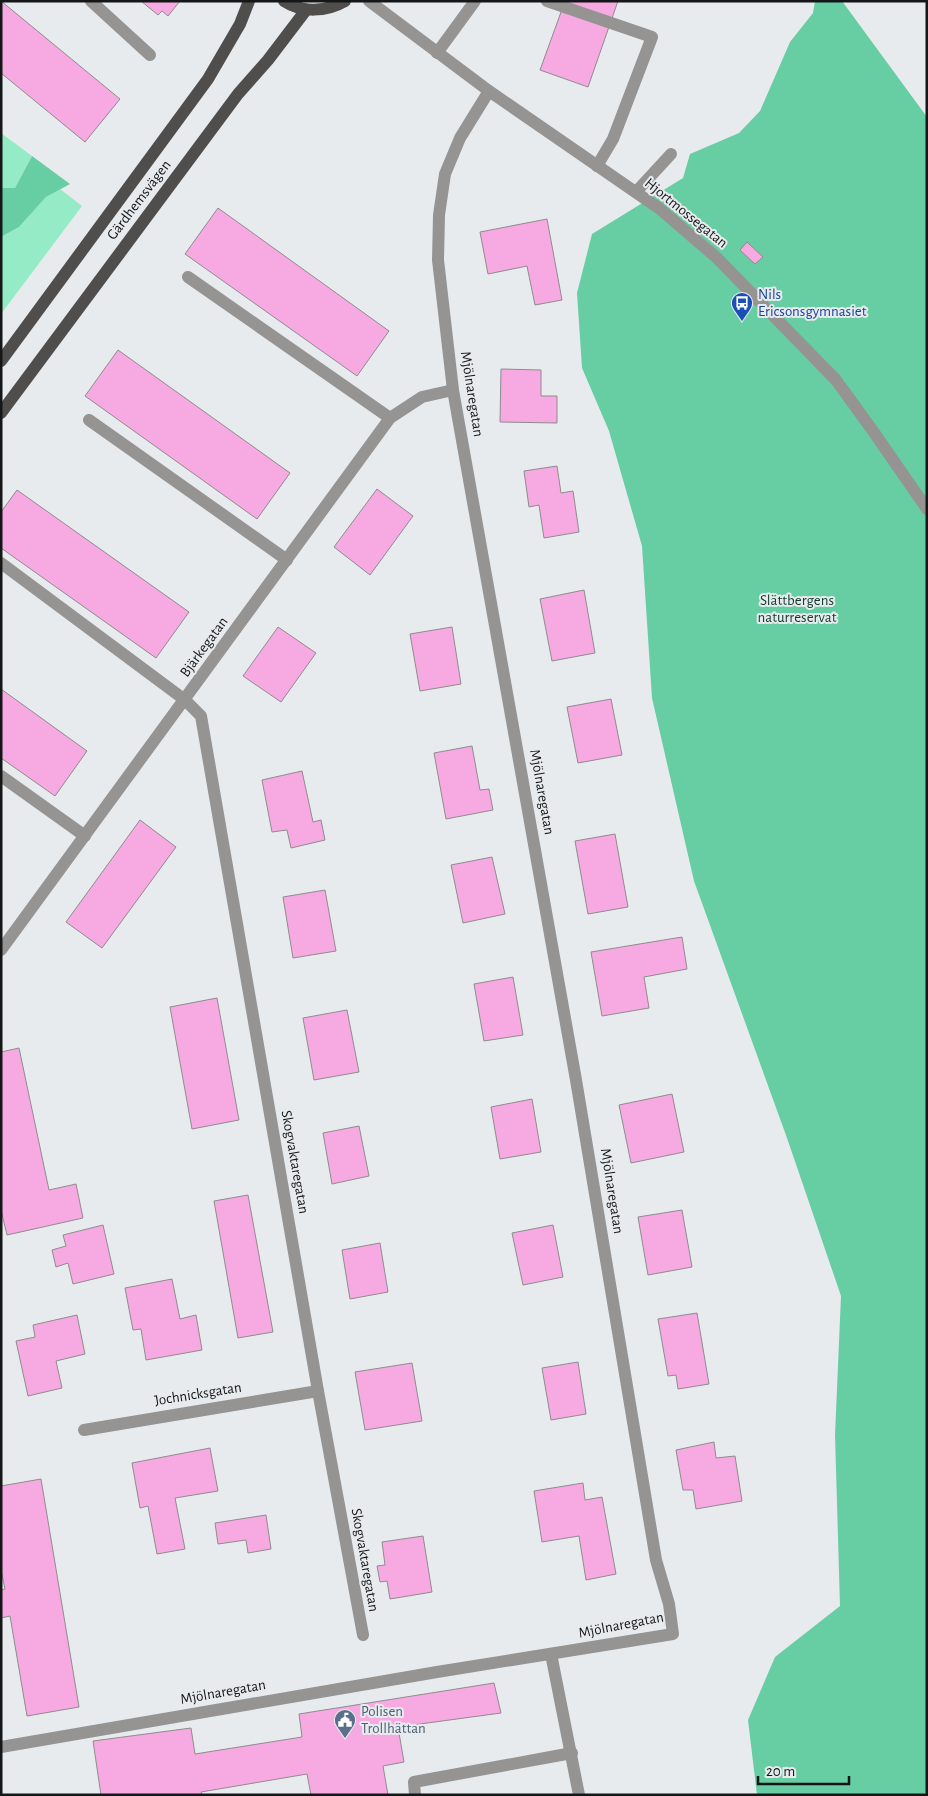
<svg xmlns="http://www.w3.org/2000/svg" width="928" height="1796" viewBox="0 0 928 1796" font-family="'Alegreya Sans',sans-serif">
	<rect width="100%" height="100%" fill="#e8ebed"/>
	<!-- green -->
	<g fill="#95ebc5">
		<polygon points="1,133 32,156 15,188 1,188"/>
		<polygon points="60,189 82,206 1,314 1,237 19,227 46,197"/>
	</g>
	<!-- forest -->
	<g fill="#67cea4">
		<polygon points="815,1 842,1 927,117 927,1795 757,1795 748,1720 775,1657 840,1606 835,1435 841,1296 787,1138 694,881 652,698 642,546 609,431 582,368 577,293 592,234 683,178 690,154 739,133 760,111 790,42 813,13"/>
		<polygon points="32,156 70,184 46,197 19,227 1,237 1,188 15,188"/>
	</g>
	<!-- building -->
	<g fill="#f7a9e1" stroke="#8e8c8e">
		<polygon points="1,1 120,99 85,142 1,73"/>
		<polygon points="141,1 180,1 168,16 162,11 158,15"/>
		<polygon points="565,1 618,1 588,87 540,70"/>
		<polygon points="218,208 389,331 357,376 185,254"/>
		<polygon points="547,219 562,300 535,305 527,266 488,274 480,232"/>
		<polygon points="747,242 763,257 755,264 740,250"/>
		<polygon points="118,350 290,473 257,519 85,396"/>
		<polygon points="501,369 541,370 541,396 557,396 557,423 500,422"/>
		<polygon points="557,466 561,493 573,491 579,532 544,538 539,505 529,507 524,471"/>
		<polygon points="377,489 413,516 370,575 334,547"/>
		<polygon points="17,490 189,612 156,658 1,548 1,512"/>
		<polygon points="584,590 595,653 552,661 540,599"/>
		<polygon points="278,627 316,653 281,702 243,676"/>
		<polygon points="452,627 461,684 420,691 410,634"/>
		<polygon points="1,689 87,751 55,796 1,758"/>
		<polygon points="611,699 622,755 578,763 567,707"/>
		<polygon points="472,746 480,790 489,789 493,810 446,819 434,753"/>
		<polygon points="302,771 313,822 321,820 325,840 291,848 287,830 272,832 262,780"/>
		<polygon points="140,820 176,847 102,948 66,922"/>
		<polygon points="615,834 628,907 588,914 575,841"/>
		<polygon points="492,857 505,914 463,923 451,865"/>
		<polygon points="325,890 336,951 293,958 283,897"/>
		<polygon points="682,937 687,969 644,977 649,1008 602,1016 591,952"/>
		<polygon points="513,977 523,1035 484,1041 474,984"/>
		<polygon points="217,998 239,1120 192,1129 170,1007"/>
		<polygon points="347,1010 359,1072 314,1080 303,1018"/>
		<polygon points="19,1048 49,1190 76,1184 83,1218 7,1235 1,1210 1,1052"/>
		<polygon points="672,1094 684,1152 631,1163 619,1105"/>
		<polygon points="532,1099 541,1152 500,1159 491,1107"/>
		<polygon points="359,1126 369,1176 332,1184 323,1133"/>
		<polygon points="248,1195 273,1332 238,1338 214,1201"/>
		<polygon points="682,1210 692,1267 648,1275 638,1217"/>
		<polygon points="103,1225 114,1274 73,1284 68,1263 56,1267 52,1250 66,1246 63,1235"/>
		<polygon points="553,1225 563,1277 523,1285 512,1233"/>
		<polygon points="380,1243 388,1292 350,1299 342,1250"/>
		<polygon points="172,1279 180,1319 196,1315 202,1350 146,1360 141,1329 133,1330 125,1288"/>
		<polygon points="697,1313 709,1384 678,1389 676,1375 668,1376 658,1319"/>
		<polygon points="77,1315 85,1354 56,1361 62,1388 28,1396 16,1341 35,1337 33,1325"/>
		<polygon points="578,1362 586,1414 551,1420 542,1368"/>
		<polygon points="412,1363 422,1421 365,1430 355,1372"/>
		<polygon points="714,1442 716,1458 735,1456 742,1501 696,1509 693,1490 683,1490 676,1450"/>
		<polygon points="210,1448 218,1491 175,1498 185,1549 157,1554 148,1506 140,1508 132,1463"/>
		<polygon points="41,1479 79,1707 27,1716 10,1616 1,1618 1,1590 5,1589 1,1570 1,1486"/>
		<polygon points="583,1483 585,1500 602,1497 616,1574 586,1580 579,1536 542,1542 534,1491"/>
		<polygon points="266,1515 271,1549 248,1553 246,1540 218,1544 215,1523"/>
		<polygon points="423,1536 432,1592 390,1599 387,1581 380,1582 377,1566 385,1565 382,1542"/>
		<polygon points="494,1683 501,1713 398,1727 404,1762 383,1766 388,1795 311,1795 307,1774 201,1792 202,1795 101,1795 93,1741 191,1728 195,1754 302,1737 299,1714"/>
	</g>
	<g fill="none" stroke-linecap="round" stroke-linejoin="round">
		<!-- minor -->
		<g stroke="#959493" stroke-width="12">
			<polyline points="91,1 150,55"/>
			<polyline points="369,1 489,91 660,209 717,258 836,380 873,431 927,509"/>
			<polyline points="547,1 652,37 613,139 597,166"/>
			<polyline points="437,53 475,1"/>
			<polyline points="636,192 671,154"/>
			<polyline points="188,277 390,418"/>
			<polyline points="89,420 287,560"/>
			<polyline points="1,563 185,700 201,716 318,1391 363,1635"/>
			<polyline points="1,776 85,836"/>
			<polyline points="1,950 390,418 422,397 453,390"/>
			<polyline points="84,1430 318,1391"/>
			<polyline points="551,1654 579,1795"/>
			<polyline points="1,1747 437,1672 673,1634 669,1604 656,1560 576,1080 453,390 438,260 439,215 445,174 460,138 489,91"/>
			<polyline points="415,1795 414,1782 572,1753"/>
		</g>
		<!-- major -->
		<g stroke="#504e4d" stroke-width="12">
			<path d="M284,1c18,12 42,11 61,0"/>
			<polyline points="1,361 208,79 240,24 249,1"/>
			<polyline points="1,413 238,94 268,60 306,10"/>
		</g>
	</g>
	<!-- icons -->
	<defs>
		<g id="bus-pin" transform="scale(1.125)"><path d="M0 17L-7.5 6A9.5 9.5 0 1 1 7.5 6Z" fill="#1a4fb4" stroke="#e8ebed"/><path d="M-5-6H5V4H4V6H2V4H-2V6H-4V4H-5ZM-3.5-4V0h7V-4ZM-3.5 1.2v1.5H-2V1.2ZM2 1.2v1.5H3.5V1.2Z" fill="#fff"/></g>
		<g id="civic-pin" transform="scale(1.125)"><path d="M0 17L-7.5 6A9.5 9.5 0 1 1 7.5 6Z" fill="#5c6f8a" stroke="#e8ebed"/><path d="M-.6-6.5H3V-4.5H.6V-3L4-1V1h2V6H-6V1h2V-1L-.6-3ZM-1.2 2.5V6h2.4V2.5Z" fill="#fff"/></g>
	</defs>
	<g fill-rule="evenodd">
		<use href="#bus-pin" x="742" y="303"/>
		<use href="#civic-pin" x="345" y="1720"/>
	</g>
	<g text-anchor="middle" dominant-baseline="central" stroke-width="4" stroke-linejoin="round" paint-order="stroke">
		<!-- street labels -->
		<g font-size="15" fill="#151617" stroke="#e8ebed">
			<text transform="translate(139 200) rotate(-53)">Gärdhemsvägen</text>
			<text transform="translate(686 213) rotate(39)">Hjortmossegatan</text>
			<text transform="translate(472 394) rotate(81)">Mjölnaregatan</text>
			<text transform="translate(204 647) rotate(-54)">Bjärkegatan</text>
			<text transform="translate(542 792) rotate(80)">Mjölnaregatan</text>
			<text transform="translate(295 1162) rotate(80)">Skogvaktaregatan</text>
			<text transform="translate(612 1191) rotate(81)">Mjölnaregatan</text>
			<text transform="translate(198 1394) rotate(-9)">Jochnicksgatan</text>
			<text transform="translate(365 1560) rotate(80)">Skogvaktaregatan</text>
			<text transform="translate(621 1625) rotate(-11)">Mjölnaregatan</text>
			<text transform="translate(223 1692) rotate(-10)">Mjölnaregatan</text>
		</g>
		<!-- transit labels -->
		<g font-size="15" fill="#164399" stroke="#e8ebed" text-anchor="start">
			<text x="758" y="294">Nils<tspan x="758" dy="17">Ericsonsgymnasiet</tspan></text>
		</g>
		<!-- park labels -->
		<g font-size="15" fill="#0f3d2c" stroke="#e8ebed">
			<text x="797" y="600">Slättbergens<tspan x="797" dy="17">naturreservat</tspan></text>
		</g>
		<!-- service labels -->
		<g font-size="15" fill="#4e5e75" stroke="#e8ebed" text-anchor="start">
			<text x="361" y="1711">Polisen<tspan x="361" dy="17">Trollhättan</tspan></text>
		</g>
	</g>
	<!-- border -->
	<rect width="928" height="1796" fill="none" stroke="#151617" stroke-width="5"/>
	<!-- scale -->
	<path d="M758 1776v8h91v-8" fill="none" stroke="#151617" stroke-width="2.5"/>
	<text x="766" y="1776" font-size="15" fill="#151617" stroke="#e8ebed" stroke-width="4" paint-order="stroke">20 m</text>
</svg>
